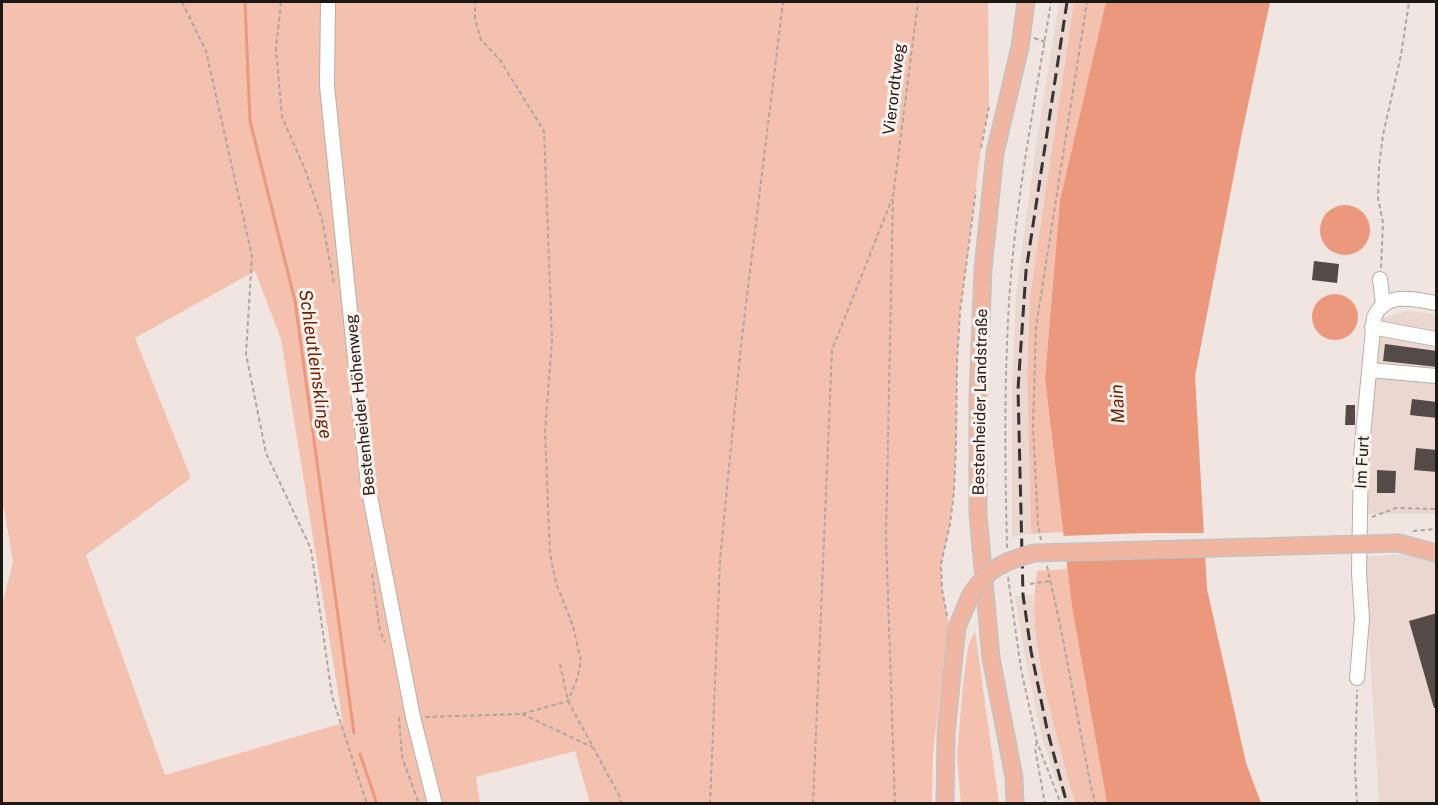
<svg xmlns="http://www.w3.org/2000/svg" width="1438" height="805" viewBox="0 0 1438 805" font-family="'Public Sans',sans-serif">
	<rect width="100%" height="100%" fill="#f0e5e1"/>
	<!-- built -->
	<g fill="#ead7d0">
		<polygon points="1059,2 1074,2 1030,296 1027,374 1031,534 1012,537 1012,383 1016,295 1035,153"/>
		<polygon points="1406,311 1436,314 1436,514 1364,514 1366,460 1380,319"/>
		<polygon points="1416,553 1436,561 1436,803 1379,803 1364,557"/>
		<polygon points="1033,595 1038,655 1055,726 1076,803 1064,803 1041,734 1025,656 1015,596"/>
	</g>
	<!-- green -->
	<g fill="#f5c1af" fill-rule="evenodd">
		<path d="M2,2h986l1,105 -7,33 -22,172 -3,51 -1,81 -2,47 -4,33 -9,40 1,26 7,35 -16,127 -1,51h-342l-15,-52 -99,26 4,26 -478,1v-199l11,-43 -9,-53 -2,-4zM255,271l26,68 62,384 -178,52 -79,-220 105,-77 -56,-140z"/>
		<polygon points="1074,2 1106,2 1060,200 1045,378 1063,532 1031,534 1027,374 1030,296"/>
		<path d="M1068,569l4,38 35,196h-31c-8,-19 -12,-41 -18,-62 -14,-55 -30,-114 -21,-170z"/>
		<polygon points="975,631 999,803 961,803 957,757 963,684 968,647"/>
	</g>
	<!-- water -->
	<g fill="#ec987c">
		<polygon points="1106,2 1270,2 1242,133 1195,376 1207,589 1246,763 1261,803 1107,803 1072,607 1045,378 1060,200"/>
		<circle cx="1345" cy="230" r="25"/>
		<circle cx="1335" cy="317" r="23"/>
	</g>
	<!-- pier -->
	<polygon fill="#f0e5e1" points="1145,533 1207,533 1208,557 1064,561 1061,536"/>
	<g fill="none" stroke-linecap="round" stroke-linejoin="round">
		<!-- stream -->
		<g stroke="#ec987c" stroke-width="3">
			<polyline points="245,2 250,121 295,301 354,733"/>
			<polyline points="360,754 377,804"/>
		</g>
	</g>
	<!-- building -->
	<g fill="#544a47">
		<polygon points="1314,261 1339,264 1337,283 1312,280"/>
		<polygon points="1385,344 1437,351 1437,367 1383,361"/>
		<polygon points="1412,399 1437,402 1437,418 1410,415"/>
		<polygon points="1346,405 1355,405 1355,425 1345,425"/>
		<polygon points="1416,448 1437,450 1437,472 1414,470"/>
		<polygon points="1377,470 1396,471 1395,493 1377,493"/>
		<polygon points="1437,613 1437,708 1434,708 1409,621"/>
	</g>
	<g fill="none" stroke-linecap="round" stroke-linejoin="round">
		<!-- minor casing -->
		<g stroke="#b8aeaa" stroke-width="16">
			<g id="minor">
				<polyline points="328,2 327,86 368,486 413,717 435,804"/>
				<polyline points="1380,279 1383,304"/>
				<polyline points="1372,327 1436,339"/>
				<polyline points="1370,370 1436,376"/>
				<path d="M1357,678l5,-59 -3,-46 2,-116 13,-139c10,-27 40,-19 62,-15"/>
			</g>
		</g>
		<!-- major casing -->
		<g stroke="#c4c3c2" stroke-width="19">
			<g id="major">
				<polyline points="1399,543 1436,553"/>
				<polyline points="945,804 946,733 957,627 971,594"/>
				<polyline points="1015,804 1014,777 991,658 978,514 978,399 983,269 995,153 1020,47 1026,2"/>
			</g>
		</g>
		<!-- path -->
		<g stroke="#aea6a2" stroke-width="2" stroke-dasharray="4.5 3" stroke-linecap="butt">
			<polyline points="182,2 206,51 252,256 246,354 266,453 311,549 332,696 367,804"/>
			<polyline points="281,2 276,49 282,117 306,172 322,220 334,283"/>
			<polyline points="1034,38 1045,42"/>
			<polyline points="981,148 989,107"/>
			<polyline points="1381,268 1383,223 1378,198 1379,166 1383,135 1401,55 1409,2"/>
			<polyline points="1372,517 1396,508 1436,509"/>
			<polyline points="1413,531 1436,529"/>
			<polyline points="1041,540 1038,525 1033,425 1036,327 1087,2"/>
			<path d="M1007,548c-2,-82 -3,-164 2,-245 6,-101 26,-202 42,-301"/>
			<polyline points="1047,566 1060,624 1091,787 1096,804"/>
			<polyline points="372,574 380,631 385,642"/>
			<polyline points="1008,577 1021,669 1037,742 1061,804"/>
			<polyline points="1030,584 1049,581"/>
			<polyline points="947,616 942,589 941,564 950,524 954,491 956,444 957,363 960,312 976,190"/>
			<polyline points="560,664 568,701 620,797 621,804"/>
			<polyline points="522,714 592,747"/>
			<polyline points="399,717 402,757 419,804"/>
			<polyline points="425,717 522,714 568,701 577,679 581,661 573,626 556,583 550,554 545,432 552,340 544,131 500,60 481,40 475,19 475,2"/>
			<polyline points="1037,742 1035,748 1045,804"/>
			<polyline points="710,804 720,560 741,345 783,2"/>
			<polyline points="813,804 832,350 892,199"/>
			<polyline points="895,804 886,537 893,197 918,2"/>
			<polyline points="1357,804 1355,768 1357,690"/>
		</g>
		<!-- minor -->
		<use href="#minor" stroke="#fff" stroke-width="14"/>
		<!-- major -->
		<use href="#major" stroke="#f0b6a2" stroke-width="16"/>
		<!-- rail -->
		<polyline stroke="#383431" stroke-width="3" stroke-dasharray="12 6" stroke-linecap="butt" points="1067,2 1026,271 1018,389 1023,595 1031,651 1047,729 1067,804"/>
		<!-- major-bridge casing -->
		<g stroke="#c4c3c2" stroke-width="19" stroke-linecap="butt">
			<path id="major-bridge" d="M971,594c18,-26 33,-33 63,-41l365,-10"/>
		</g>
		<!-- major-bridge -->
		<use href="#major-bridge" stroke="#f0b6a2" stroke-width="16"/>
	</g>
	<g text-anchor="middle" dominant-baseline="central" stroke-width="6" stroke-linejoin="round" paint-order="stroke">
		<!-- street labels -->
		<g font-size="16" fill="#1c1816" stroke="#fef2ee">
			<text transform="translate(894 89) rotate(-83)">Vierordtweg</text>
			<text transform="translate(980 402) rotate(-89)">Bestenheider Landstraße</text>
			<text transform="translate(360 405) rotate(-96)">Bestenheider Höhenweg</text>
			<text transform="translate(1362 462) rotate(-87)">Im Furt</text>
		</g>
		<!-- water labels -->
		<g font-size="18" font-style="italic" fill="#6c2305" stroke="#fef2ee">
			<text transform="translate(316 364) rotate(82)">Schleutleinsklinge</text>
			<text transform="translate(1117 404) rotate(-93)">Main</text>
		</g>
	</g>
	<!-- border -->
	<rect width="1438" height="805" fill="none" stroke="#1c1816" stroke-width="6"/>
</svg>
